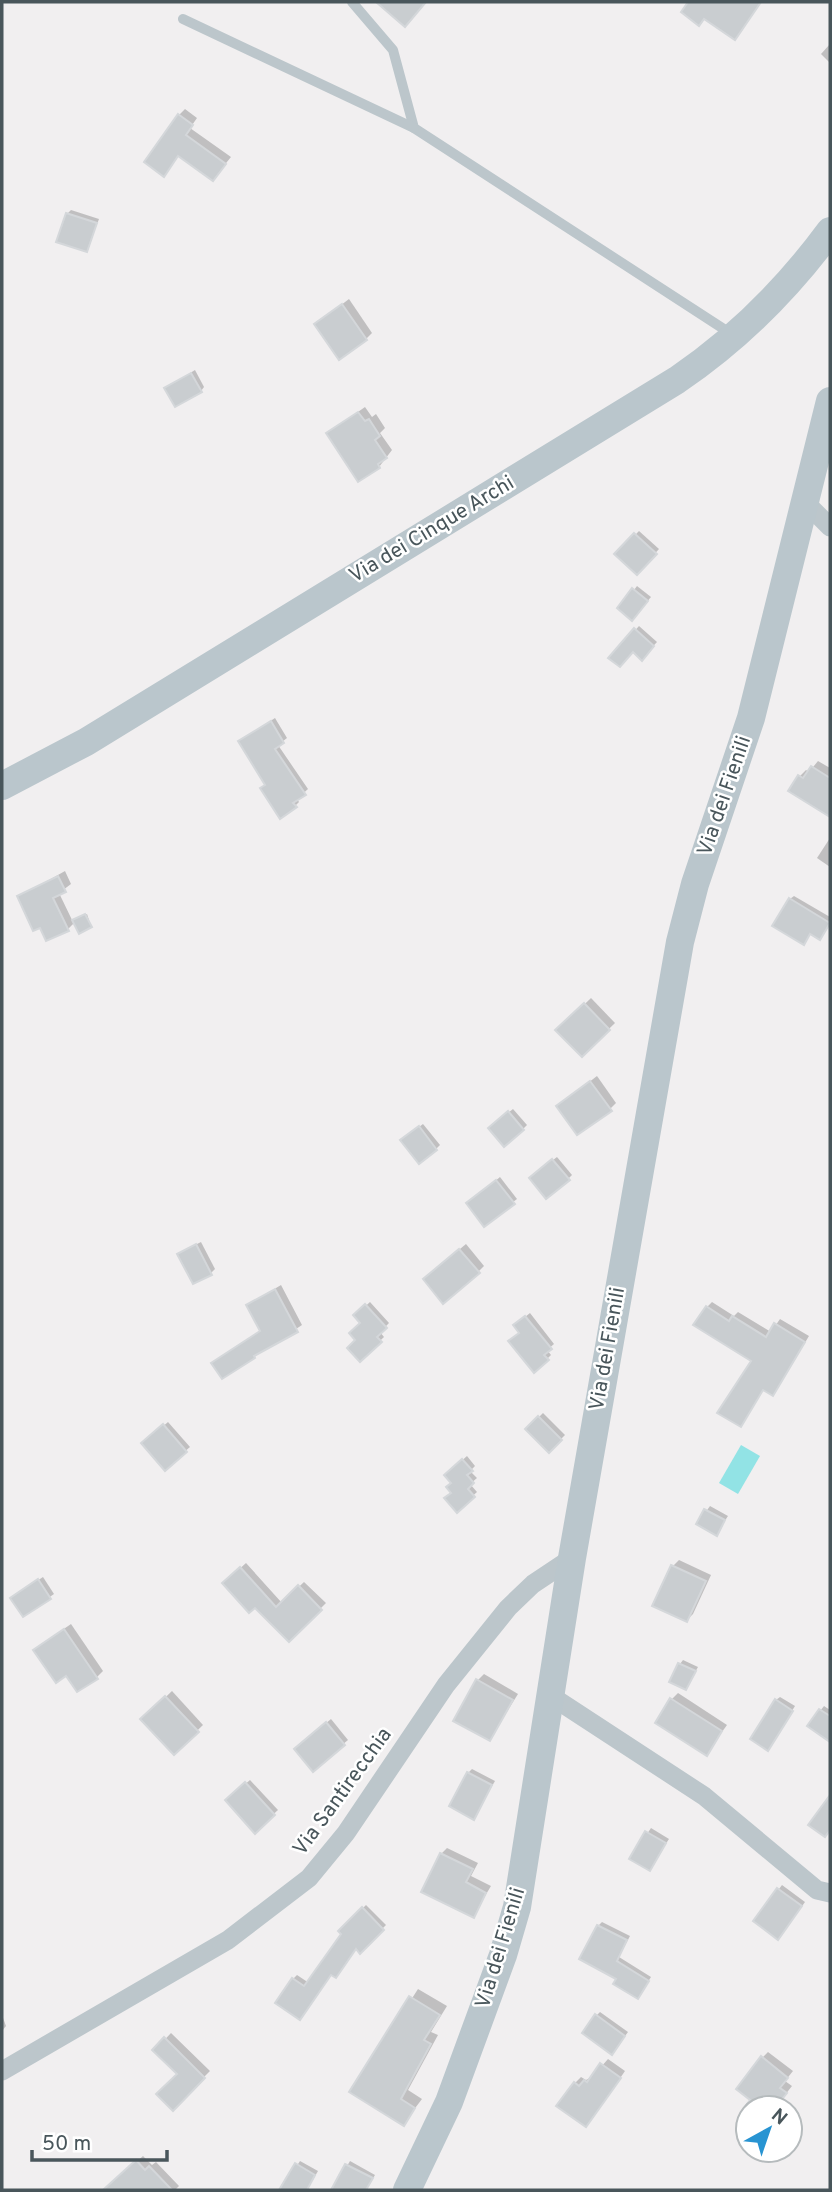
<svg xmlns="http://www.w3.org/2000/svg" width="832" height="2192" viewBox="0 0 832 2192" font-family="Overpass,sans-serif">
	<rect width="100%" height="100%" fill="#f1eff0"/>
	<!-- water -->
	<polygon fill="#92e3e5" points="741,1445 760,1456 738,1494 719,1483"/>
	<!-- shadow -->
	<g fill="#0003">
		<polygon points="830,44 830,63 821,54"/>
		<polygon points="185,109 197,118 190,128 231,157 213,179 179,155 170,168 179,115"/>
		<polygon points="71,210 99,219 87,250 67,214"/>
		<polygon points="349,299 372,333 366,339 316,324"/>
		<polygon points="195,370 204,387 201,391 166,388"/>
		<polygon points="365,407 372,417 376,414 385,428 380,433 392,450 379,467 328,433"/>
		<polygon points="639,531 659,549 637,573 617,554"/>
		<polygon points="637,586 651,597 636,615 634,590"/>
		<polygon points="639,626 657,642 642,658 633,650 611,657"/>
		<polygon points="275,718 287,738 278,745 308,789 297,799 299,802 295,806 267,784 240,741"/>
		<polygon points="818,761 830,768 830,815 791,790 800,776 806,770 809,772"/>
		<polygon points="830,838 830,867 817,858"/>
		<polygon points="65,871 71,884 59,893 73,922 87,914 91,926 75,922 68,929 41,925 19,897"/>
		<polygon points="794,896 830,917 830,924 820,938 790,899"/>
		<polygon points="591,998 615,1023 582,1055 558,1030"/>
		<polygon points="597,1076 616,1103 610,1109 558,1106"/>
		<polygon points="513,1109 527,1125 523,1129 494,1124"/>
		<polygon points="423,1124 440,1145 436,1149 406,1137"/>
		<polygon points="557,1157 572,1175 568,1179 535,1174"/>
		<polygon points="500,1177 517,1199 513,1202 472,1200"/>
		<polygon points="201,1242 215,1269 211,1273 183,1251"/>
		<polygon points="466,1244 484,1266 478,1272 431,1273"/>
		<polygon points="281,1285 302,1325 254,1357 213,1363 262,1330 248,1305"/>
		<polygon points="370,1302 389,1323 380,1332 384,1337 360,1360 357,1340 363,1322 356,1315"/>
		<polygon points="712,1302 734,1316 738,1312 771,1332 780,1319 809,1336 777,1389 764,1389 741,1425 753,1361 707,1307"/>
		<polygon points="530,1313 554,1344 547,1350 551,1355 547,1359 521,1332 519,1322"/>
		<polygon points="543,1413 565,1435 549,1451 527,1429"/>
		<polygon points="168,1422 190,1447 165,1468 144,1443"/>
		<polygon points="467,1456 475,1466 470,1471 477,1478 470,1484 477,1492 457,1510 453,1483 446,1475"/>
		<polygon points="710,1506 728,1516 716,1534 698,1523"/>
		<polygon points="679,1560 711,1575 693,1614 687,1620 673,1566"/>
		<polygon points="246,1563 282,1603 304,1582 326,1603 289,1640 255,1605 224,1583"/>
		<polygon points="43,1577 54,1594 24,1615 17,1594"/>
		<polygon points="71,1624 103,1671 97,1677 42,1644"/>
		<polygon points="683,1660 698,1667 686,1688 680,1664"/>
		<polygon points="484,1674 518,1694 490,1739 478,1680"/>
		<polygon points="172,1691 203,1725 174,1753 143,1719"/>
		<polygon points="678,1693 727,1725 706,1754 672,1699"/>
		<polygon points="780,1697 795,1706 771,1745 776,1700"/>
		<polygon points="824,1706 830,1710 830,1739 809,1725"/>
		<polygon points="331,1719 348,1740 313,1769 300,1745"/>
		<polygon points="472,1769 495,1781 474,1817 468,1773"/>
		<polygon points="250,1780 278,1810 255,1831 227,1800"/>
		<polygon points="651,1828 669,1839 649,1869 631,1858"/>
		<polygon points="447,1848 478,1863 471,1876 491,1886 473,1916 441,1854"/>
		<polygon points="782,1885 805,1902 782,1934 755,1921"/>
		<polygon points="366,1905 386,1925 360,1951 356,1947 332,1973 303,2014 293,1979 297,1975 309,1983 343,1934 340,1931"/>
		<polygon points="602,1922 630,1936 619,1957 651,1977 641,1993 619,1978 598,1926"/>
		<polygon points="418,1989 447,2006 431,2032 438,2035 408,2090 422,2099 403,2124 352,2092"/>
		<polygon points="600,2012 628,2032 615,2049 596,2016"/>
		<polygon points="2,2015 6,2026 2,2031"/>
		<polygon points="171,2033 210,2071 173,2108 179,2074 155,2050"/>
		<polygon points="768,2052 793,2071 785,2081 792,2086 781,2100 785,2103 781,2108 748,2108 748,2116 743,2112 753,2100 762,2058"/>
		<polygon points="608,2059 625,2071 592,2119 575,2083 581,2077 586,2080 593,2076"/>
		<polygon points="143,2156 152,2165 156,2162 179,2186 175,2190 112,2190 109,2187"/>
		<polygon points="300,2161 318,2171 307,2190 281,2190"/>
		<polygon points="350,2161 375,2175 366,2190 334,2188"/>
	</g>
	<!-- building -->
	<g fill="#c9cdd0" stroke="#d4d7da" stroke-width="2">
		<polygon points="376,2 426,2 405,27"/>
		<polygon points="688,2 761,2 735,40 704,19 699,26 681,12"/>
		<polygon points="178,114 193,125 186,135 226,164 213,181 178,156 164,177 144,162"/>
		<polygon points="66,213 97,223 87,252 56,242"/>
		<polygon points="342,304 367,340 339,360 314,324"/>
		<polygon points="191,373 202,392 175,407 164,388"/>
		<polygon points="358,412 365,421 369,419 380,436 375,440 387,458 378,464 380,468 358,482 326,433"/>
		<polygon points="634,533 657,554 637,575 614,554"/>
		<polygon points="632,588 648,601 632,621 617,608"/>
		<polygon points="634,628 654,646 642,661 633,652 620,667 608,658"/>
		<polygon points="271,721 284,743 275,749 306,795 293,803 297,807 280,819 260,788 265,785 238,741"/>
		<polygon points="811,766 830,778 830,817 788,791 798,775 803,778"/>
		<polygon points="58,876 66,892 53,898 69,931 46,941 40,928 33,931 17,896"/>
		<polygon points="789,898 830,923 820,940 810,934 804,945 772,926"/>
		<polygon points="85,914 92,927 79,934 72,920"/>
		<polygon points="584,1003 610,1030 582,1057 555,1030"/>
		<polygon points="590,1081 612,1111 577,1135 556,1106"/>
		<polygon points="508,1111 524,1130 504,1147 488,1128"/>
		<polygon points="419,1126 437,1150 419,1164 400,1140"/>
		<polygon points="552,1159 570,1180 546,1199 529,1178"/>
		<polygon points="496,1180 515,1204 484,1227 466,1203"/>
		<polygon points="196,1244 212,1275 193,1284 177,1254"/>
		<polygon points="459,1249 480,1273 443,1304 423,1279"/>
		<polygon points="275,1289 298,1332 254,1356 255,1358 222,1379 211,1363 260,1331 246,1305"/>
		<polygon points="365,1304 387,1328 377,1337 382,1342 360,1362 347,1348 355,1340 349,1333 360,1323 353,1315"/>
		<polygon points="706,1306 729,1321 732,1316 766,1337 774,1323 805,1342 773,1396 763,1390 741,1427 717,1413 751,1361 693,1325"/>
		<polygon points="525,1316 552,1349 544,1355 549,1360 534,1373 508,1341 519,1333 513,1325"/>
		<polygon points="538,1416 562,1440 549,1453 525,1429"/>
		<polygon points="163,1424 187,1452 165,1471 141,1443"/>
		<polygon points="462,1459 473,1471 467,1475 474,1483 468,1489 475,1497 457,1513 444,1498 451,1493 446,1487 451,1483 444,1475"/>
		<polygon points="704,1509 725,1520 717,1536 696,1524"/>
		<polygon points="671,1565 706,1581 687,1622 652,1606"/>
		<polygon points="240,1567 276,1607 298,1585 322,1610 289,1642 255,1608 249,1613 222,1583"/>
		<polygon points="38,1579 51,1599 23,1617 10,1598"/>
		<polygon points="64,1629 98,1679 77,1692 66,1676 56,1683 33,1650"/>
		<polygon points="678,1663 696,1671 686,1690 669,1682"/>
		<polygon points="476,1679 513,1700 490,1741 453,1721"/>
		<polygon points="165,1696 199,1732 174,1755 140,1719"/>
		<polygon points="670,1698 722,1731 707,1756 655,1723"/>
		<polygon points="775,1699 793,1711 768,1751 750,1739"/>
		<polygon points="819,1709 830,1716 830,1742 807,1726"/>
		<polygon points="326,1722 345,1745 313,1772 294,1749"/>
		<polygon points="467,1772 492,1785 474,1820 449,1806"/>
		<polygon points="245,1782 275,1815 255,1834 225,1800"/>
		<polygon points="830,1795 830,1830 825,1837 808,1825"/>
		<polygon points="645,1831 666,1843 650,1871 629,1859"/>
		<polygon points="440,1853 473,1869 466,1882 486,1893 474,1918 421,1892"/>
		<polygon points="777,1888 802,1906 778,1940 753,1921"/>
		<polygon points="362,1907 384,1930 360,1954 356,1949 336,1978 331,1975 300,2020 275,2003 292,1978 304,1986 341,1934 338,1931"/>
		<polygon points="597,1925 627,1940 617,1961 649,1981 638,1999 613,1984 616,1979 579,1959"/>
		<polygon points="409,1996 440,2015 424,2040 431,2044 401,2099 415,2108 404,2126 349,2092"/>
		<polygon points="595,2014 625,2036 612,2055 582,2033"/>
		<polygon points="164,2037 205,2078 173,2111 156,2094 177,2074 152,2050"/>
		<polygon points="761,2056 788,2078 780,2088 787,2093 775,2108 744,2108 750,2100 736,2089"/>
		<polygon points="600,2063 621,2078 586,2127 556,2106 574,2082 579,2086 584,2080 587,2082"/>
		<polygon points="136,2160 145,2170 149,2166 172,2190 103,2190"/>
		<polygon points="295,2163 315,2175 307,2190 279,2190"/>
		<polygon points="345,2164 373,2178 366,2190 331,2190"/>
	</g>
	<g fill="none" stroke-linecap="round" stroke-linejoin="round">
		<!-- lane -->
		<g stroke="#bcc6cb" stroke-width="10">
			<polyline points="352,2 393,50 414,128 733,335"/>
			<polyline points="183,19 414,128"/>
		</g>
		<!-- street -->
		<g stroke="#bcc6cb" stroke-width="19">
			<polyline points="807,504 830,527"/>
			<polyline points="551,1696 704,1796 817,1890 830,1893"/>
			<polyline points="2,2071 228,1940 309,1878 346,1833 446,1685 508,1608 533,1584 572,1558"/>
		</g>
		<!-- secondary -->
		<g stroke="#bac6cc" stroke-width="28">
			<path d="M2,786l84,-44 591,-362c59,-40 111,-92 153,-149"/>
			<polyline points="407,2190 449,2102 503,1955 517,1907 572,1558 680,942 695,884 751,718 830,401"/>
		</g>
	</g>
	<g text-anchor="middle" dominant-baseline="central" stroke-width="5" stroke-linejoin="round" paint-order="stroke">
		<!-- street labels -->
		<g font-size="21" fill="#49565b" stroke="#fff">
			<text transform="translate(432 530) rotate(-31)">Via dei Cinque Archi</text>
			<text transform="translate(725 796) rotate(-71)">Via dei Fienili</text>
			<text transform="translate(608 1349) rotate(-80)">Via dei Fienili</text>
			<text transform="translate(343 1792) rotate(-54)">Via Santirecchia</text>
			<text transform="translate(501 1948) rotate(-73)">Via dei Fienili</text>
		</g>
	</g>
	<!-- border -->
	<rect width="832" height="2192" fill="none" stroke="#49565b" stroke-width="7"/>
	<!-- north arrow -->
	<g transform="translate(769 2129) rotate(40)"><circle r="33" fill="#ffffff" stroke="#b6bbbd" stroke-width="2"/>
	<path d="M0-5L12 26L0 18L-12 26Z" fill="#2894d2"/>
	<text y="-10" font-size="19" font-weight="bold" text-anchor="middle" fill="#49565b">N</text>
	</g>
	<!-- scale -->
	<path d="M32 2150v10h135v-10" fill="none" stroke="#49565b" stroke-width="3.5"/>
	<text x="42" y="2150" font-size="21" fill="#49565b" stroke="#ffffff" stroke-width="5" paint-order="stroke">50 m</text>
</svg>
